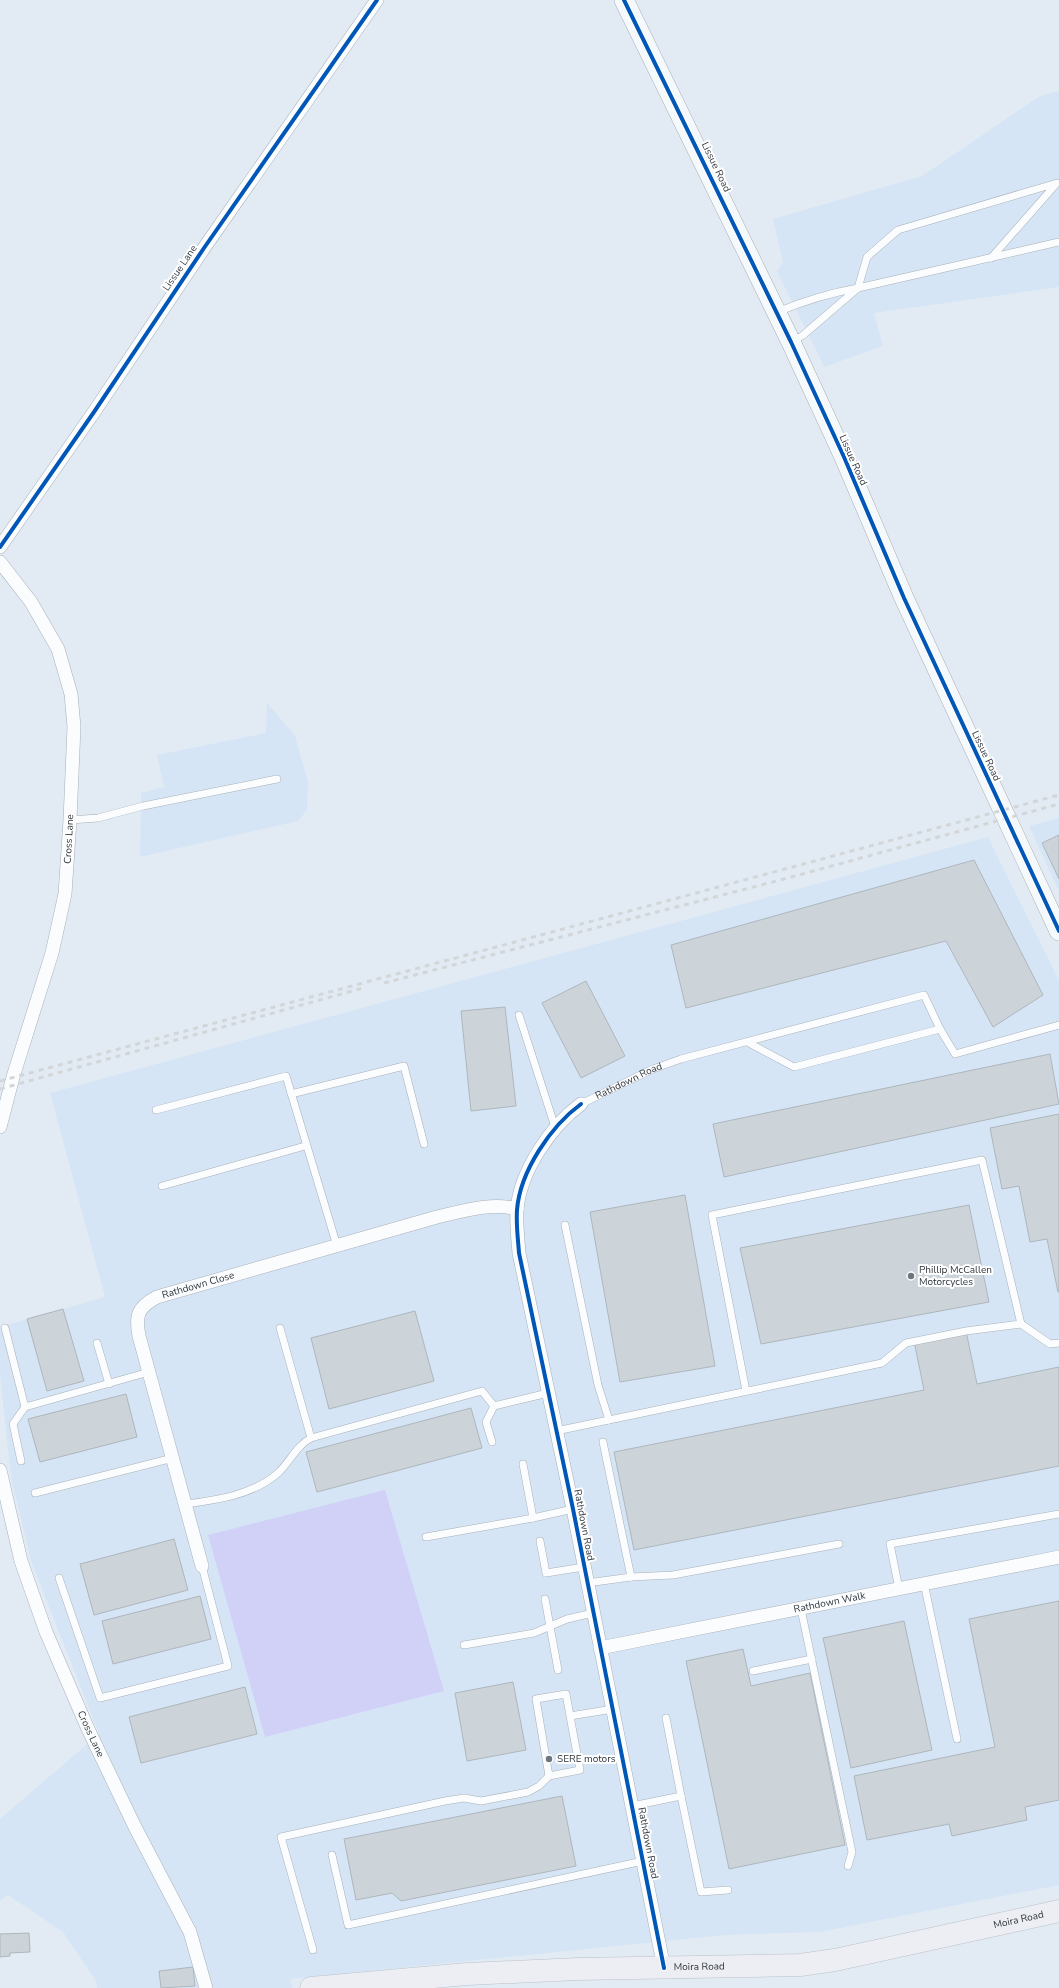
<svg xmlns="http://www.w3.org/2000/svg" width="1059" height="1988" viewBox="0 0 1059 1988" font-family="'Nunito Sans',sans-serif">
	<rect width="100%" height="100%" fill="#e2ebf4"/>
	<!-- built -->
	<g fill="#d5e5f6">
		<polygon points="1059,91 1059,287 874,313 883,346 824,367 777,271 783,263 773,219 922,176 1040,96"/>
		<polygon points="267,703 295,736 308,782 307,810 298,821 140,857 141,793 164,787 157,755 266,733"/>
		<polygon points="1059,818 1059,891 1029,826"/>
		<polygon points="988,837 1059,981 1059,1885 820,1932 725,1935 290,1979 292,1988 97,1988 96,1981 63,1932 8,1895 0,1901 0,1819 99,1734 31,1561 11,1477 0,1375 0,1327 105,1297 50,1093"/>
	</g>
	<!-- green -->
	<polygon fill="#d1d1f8" points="385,1490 444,1691 265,1737 208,1535"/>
	<!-- building -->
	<g fill="#ccd4da" stroke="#aeb6bc">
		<polygon points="1059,835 1059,879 1042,843"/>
		<polygon points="974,860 1043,995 993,1027 946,941 686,1008 671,945"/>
		<polygon points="586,981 625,1056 581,1078 542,1003"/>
		<polygon points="505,1007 516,1106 471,1111 461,1011"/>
		<polygon points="1050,1054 1059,1104 724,1177 713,1124"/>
		<polygon points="1059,1114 1059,1292 1058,1292 1047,1239 1030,1242 1019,1186 1002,1189 990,1128"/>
		<polygon points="685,1195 715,1366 620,1382 590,1212"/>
		<polygon points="969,1205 989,1302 761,1344 740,1248"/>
		<polygon points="63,1309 84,1381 47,1391 27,1319"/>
		<polygon points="415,1311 434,1381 329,1409 311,1338"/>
		<polygon points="966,1331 977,1384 1059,1367 1059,1466 634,1550 614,1452 924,1390 914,1341"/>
		<polygon points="126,1394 137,1437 40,1462 28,1419"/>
		<polygon points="471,1408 482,1448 317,1492 306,1452"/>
		<polygon points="174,1539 188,1590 94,1615 80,1564"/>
		<polygon points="200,1596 211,1639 113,1664 102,1621"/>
		<polygon points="1059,1601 1059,1800 1025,1807 1027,1820 952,1836 949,1824 867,1840 854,1776 995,1747 969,1619"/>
		<polygon points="904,1621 932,1750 851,1768 823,1638"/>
		<polygon points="743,1649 751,1686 810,1673 845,1845 729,1869 686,1661"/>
		<polygon points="513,1682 526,1750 467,1761 455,1693"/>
		<polygon points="245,1687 257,1734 141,1763 129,1717"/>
		<polygon points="562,1796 576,1866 401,1901 392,1893 356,1900 344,1839"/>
		<polygon points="29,1933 30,1952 10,1953 10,1956 0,1957 0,1934"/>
		<polygon points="193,1967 195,1986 161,1988 159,1971"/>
	</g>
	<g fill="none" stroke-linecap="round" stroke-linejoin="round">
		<!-- lane casing -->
		<g stroke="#a9b0b7" stroke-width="8">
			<g id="lane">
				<polyline points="858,288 867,257 898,230 1057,183 991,258"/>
				<polyline points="858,288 1059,242"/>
				<path d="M777,312c27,-11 52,-19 81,-24l-56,48 -11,6"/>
				<polyline points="70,820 98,818 143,806 277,779"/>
				<polyline points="519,1015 555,1127"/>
				<polyline points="940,1029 955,1054 1059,1025"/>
				<polyline points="291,1094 404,1066 424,1144"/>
				<path id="s1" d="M581,1104l72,-35 28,-10 243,-64 16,34 -146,38 -47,-25"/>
				<polyline points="156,1110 286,1076 337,1246"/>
				<polyline points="162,1186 305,1146"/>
				<polyline points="565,1225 598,1385 609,1420"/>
				<polyline points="1021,1324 1050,1344 1059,1343"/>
				<polyline points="5,1328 25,1407 149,1372"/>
				<polyline points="280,1328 311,1438"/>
				<polyline points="97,1343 109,1384"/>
				<polyline points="556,1431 882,1363 906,1343 966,1331 1021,1324 982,1160 712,1215 746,1391"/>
				<polyline points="492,1442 486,1422 494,1406"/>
				<polyline points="603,1442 631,1577 673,1575 839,1544"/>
				<polyline points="21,1461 13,1424 25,1407"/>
				<polyline points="523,1464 533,1518 573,1509"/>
				<polyline points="35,1493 173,1458"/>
				<path d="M186,1504c31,-4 67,-9 92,-31 12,-11 18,-27 33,-35l171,-47 12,15 54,-13"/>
				<polyline points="426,1537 533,1518"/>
				<polyline points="540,1541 546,1573 584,1567"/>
				<polyline points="59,1578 100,1698 228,1666 202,1566"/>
				<polyline points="587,1583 631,1577"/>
				<polyline points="924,1583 957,1739"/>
				<polyline points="899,1589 890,1544 1059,1514"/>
				<polyline points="545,1599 558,1670"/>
				<polyline points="801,1609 852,1852 848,1866"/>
				<polyline points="464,1645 534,1633 567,1619 593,1613"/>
				<polyline points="753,1671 812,1659"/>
				<polyline points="570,1716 566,1694 536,1699 549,1776 580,1770 570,1716 613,1709"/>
				<polyline points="681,1796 701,1892 728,1890"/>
				<polyline points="632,1806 681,1796 666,1718"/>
				<polyline points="332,1855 348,1925 643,1861"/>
				<polyline points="313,1950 281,1837 445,1801 464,1798 481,1801 528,1792 539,1786 549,1776"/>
			</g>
		</g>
		<!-- street casing -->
		<g stroke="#a9b0b7" stroke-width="14">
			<g id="street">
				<polyline points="0,547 94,412 204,248 377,0"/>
				<polyline points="0,562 31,602 58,649 71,694 74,727 70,820 65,894 52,953 13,1077 0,1127"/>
				<path d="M581,1104c-30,22 -61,67 -64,106 -1,15 1,29 2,43l54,256 91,459"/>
				<path id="s2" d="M0,1470l21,91 25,71 42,97 47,98 55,105 16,56"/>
				<path id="s3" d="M202,1566l-63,-230c-4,-21 -1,-29 18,-39l280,-80c26,-6 55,-15 80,-8"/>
				<path id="s4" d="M600,1648l459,-91"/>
			</g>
		</g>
		<!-- secondary casing -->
		<g stroke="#a9b0b7" stroke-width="20">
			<polyline id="secondary" points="624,0 791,342 844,457 904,598 1059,931"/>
		</g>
		<!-- highway casing -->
		<g stroke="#bcc1c9" stroke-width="23">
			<g id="highway">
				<path id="s5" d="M311,1988l156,-14 111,-5 222,-4 35,-5 224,-49"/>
			</g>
		</g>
		<!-- lane -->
		<use href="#lane" stroke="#fbfcfd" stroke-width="7"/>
		<!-- street -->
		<use href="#street" stroke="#fbfcfd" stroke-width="13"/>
		<!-- secondary -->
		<use href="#secondary" stroke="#f6f9fb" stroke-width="19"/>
		<!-- highway -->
		<use href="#highway" stroke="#eceef3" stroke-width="22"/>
		<!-- rail -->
		<g stroke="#d3d6d9" stroke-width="3" stroke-dasharray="5 5" stroke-linecap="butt">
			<polyline points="384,983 784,879 1059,804"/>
			<polyline points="0,1081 1059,795"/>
			<polyline points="0,1089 363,988"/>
		</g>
		<!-- cycleway casing -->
		<g stroke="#fff" stroke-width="6">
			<g id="cycleway">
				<polyline points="624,0 791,342 844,457 904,598 1059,931"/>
				<polyline points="0,547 94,412 204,248 377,0"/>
				<path d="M581,1104c-30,22 -61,67 -64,106 -1,15 1,29 2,43l54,256 91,459"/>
			</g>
		</g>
		<!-- cycleway -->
		<use href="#cycleway" stroke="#0057b8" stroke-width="4"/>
	</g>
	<!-- markers -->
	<g fill="#6e767e" stroke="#fff" stroke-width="1.5">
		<circle cx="911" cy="1276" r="4"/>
		<circle cx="549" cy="1759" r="4"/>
	</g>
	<g text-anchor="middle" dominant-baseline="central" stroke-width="4" stroke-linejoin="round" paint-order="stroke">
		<!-- street labels -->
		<g font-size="10" fill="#30373e" stroke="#fff">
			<text transform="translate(716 167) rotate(64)">Lissue Road</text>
			<text transform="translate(180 268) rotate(-56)">Lissue Lane</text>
			<text transform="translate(853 460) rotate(66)">Lissue Road</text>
			<text transform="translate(986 756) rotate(65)">Lissue Road</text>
			<text transform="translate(69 839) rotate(-87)">Cross Lane</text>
			<text stroke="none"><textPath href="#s1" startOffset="53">Rathdown Road</textPath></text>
			<text stroke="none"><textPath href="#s3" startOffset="329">Rathdown Close</textPath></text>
			<text transform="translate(584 1525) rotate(79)">Rathdown Road</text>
			<text stroke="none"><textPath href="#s4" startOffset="234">Rathdown Walk</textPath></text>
			<text stroke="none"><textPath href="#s2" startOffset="280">Cross Lane</textPath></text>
			<text transform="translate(648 1843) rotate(79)">Rathdown Road</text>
			<text stroke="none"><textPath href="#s5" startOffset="713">Moira Road</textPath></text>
			<text stroke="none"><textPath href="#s5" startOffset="389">Moira Road</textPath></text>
		</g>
		<!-- poi labels -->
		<g font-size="10" fill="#30373e" stroke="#fff" text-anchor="start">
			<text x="919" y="1270">Phillip McCallen<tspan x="919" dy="12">Motorcycles</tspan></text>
			<text x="557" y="1759">SERE motors</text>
		</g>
	</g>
</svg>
